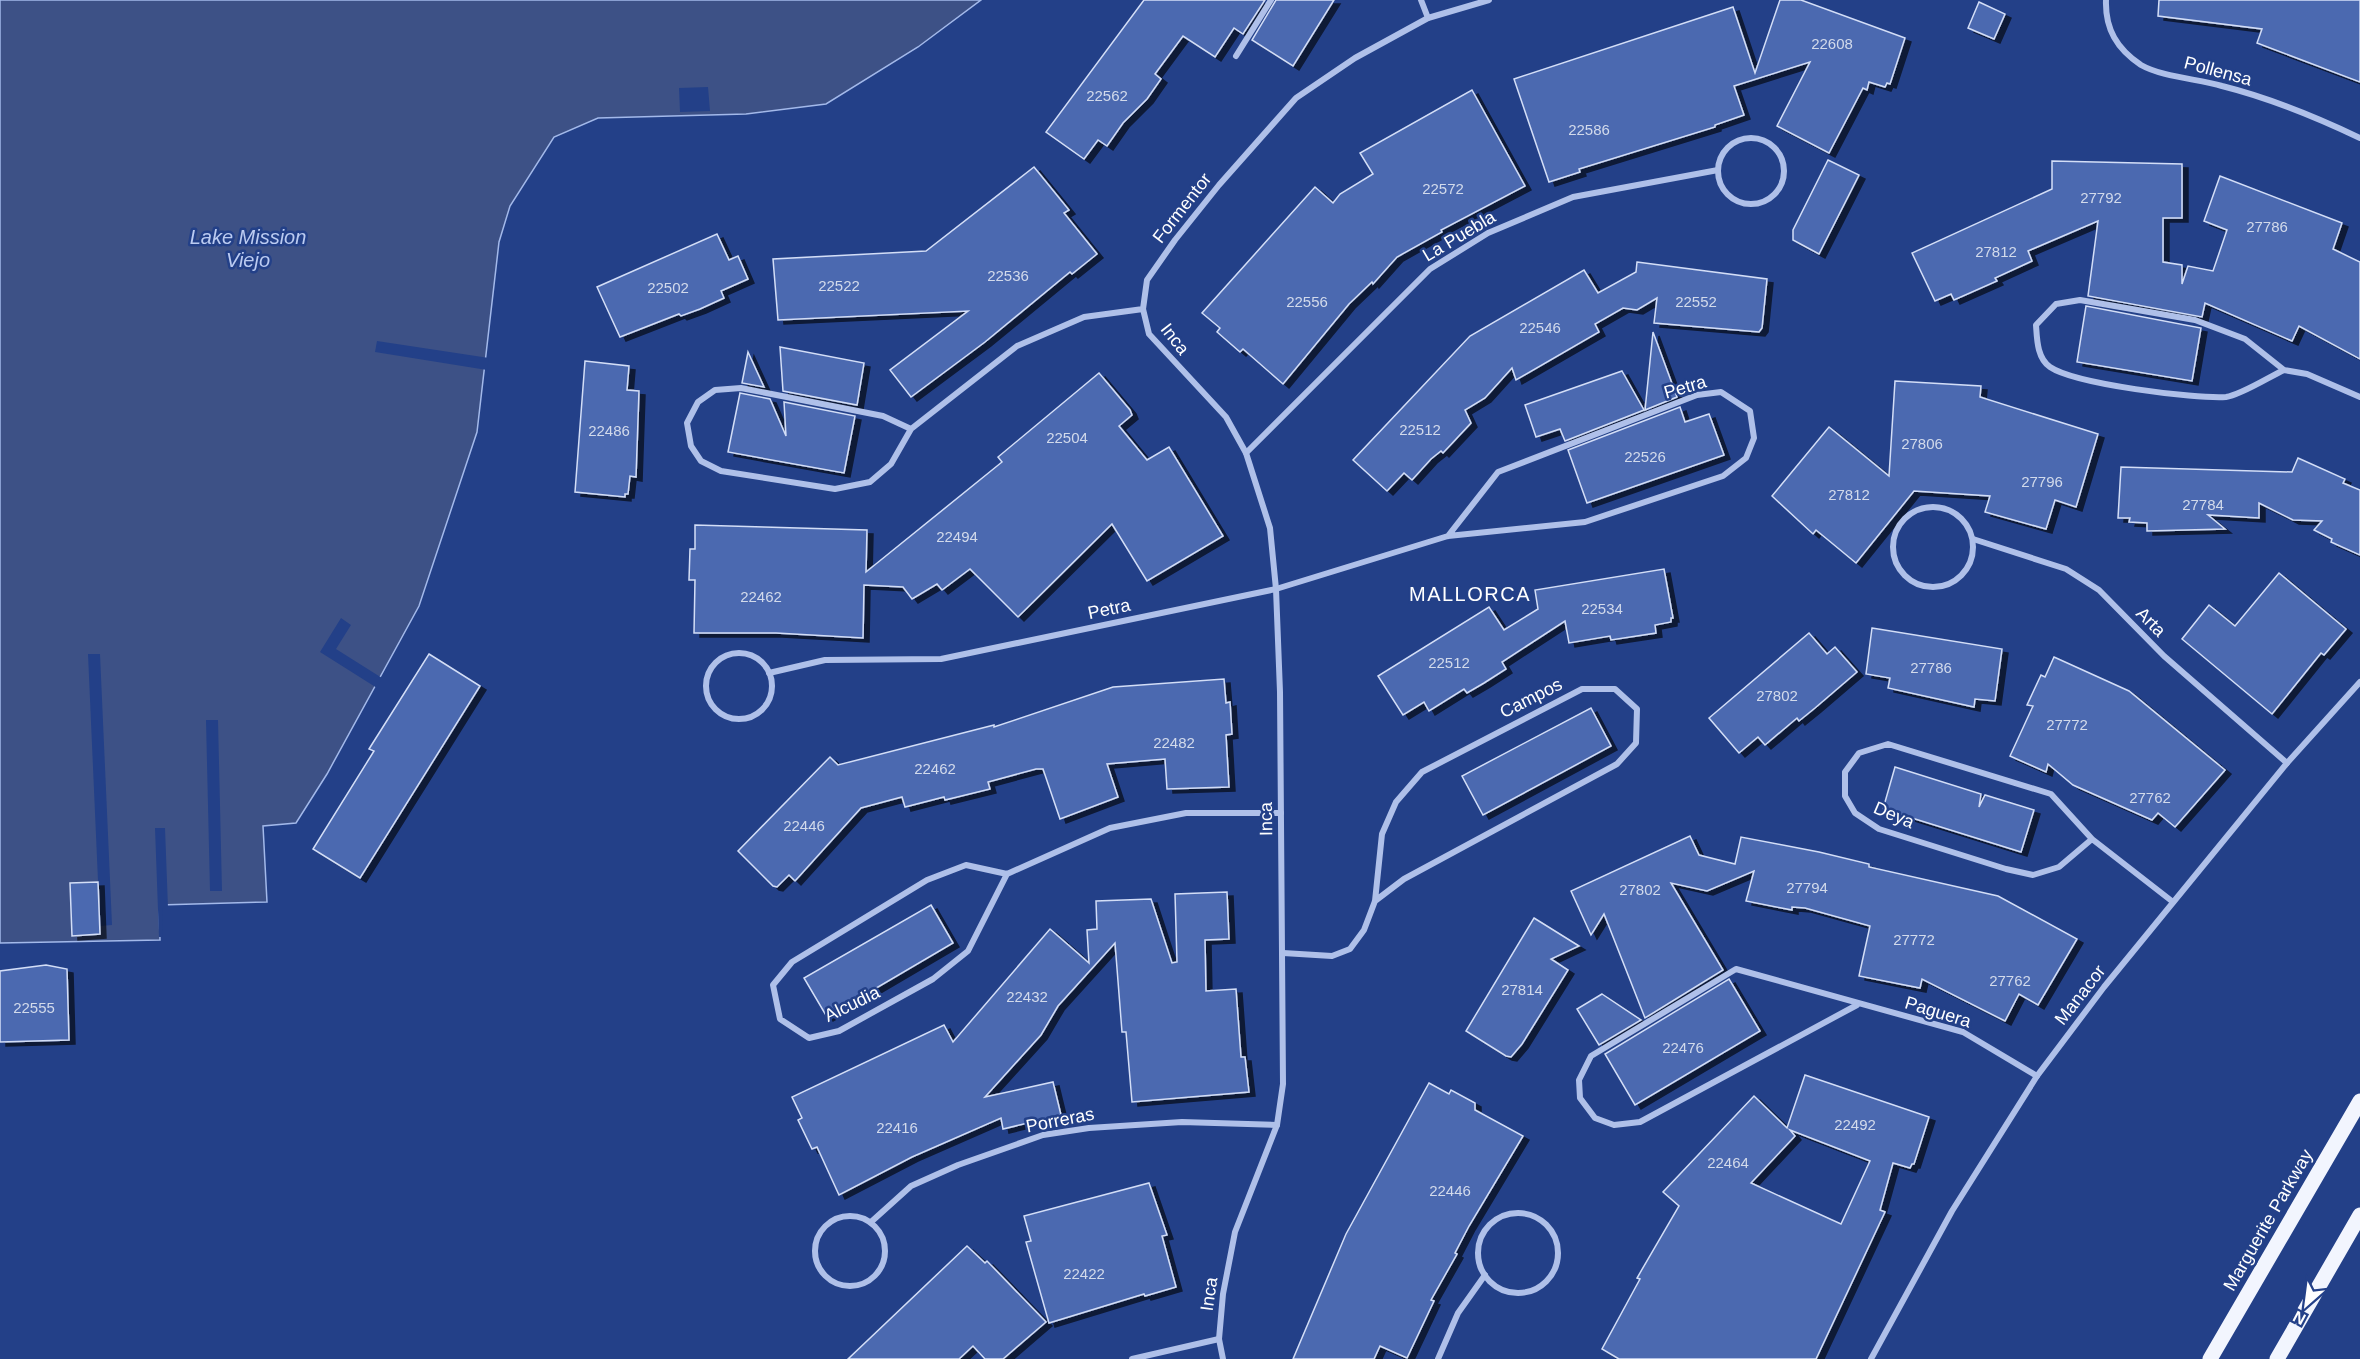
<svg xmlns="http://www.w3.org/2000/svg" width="2360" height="1359" viewBox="0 0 2360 1359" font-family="Helvetica,sans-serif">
	<defs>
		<filter id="shadow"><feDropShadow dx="6" dy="4" stdDeviation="0" flood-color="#0009"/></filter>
	</defs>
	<rect width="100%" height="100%" fill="#234088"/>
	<!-- water -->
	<polygon fill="#3d5186" stroke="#a3b9ea" stroke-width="1.5" points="0,0 981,0 918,47 826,104 746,114 598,118 554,137 510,206 499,242 477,432 419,606 327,774 296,823 263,826 267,902 159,905 160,940 0,943"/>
	<!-- pier -->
	<g fill="#234088">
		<polygon points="708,87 710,111 680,112 679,88"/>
		<polygon points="377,341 489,358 487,370 375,352"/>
		<polygon points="341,618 351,625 336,649 382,678 377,688 320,652"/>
		<polygon points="88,654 100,654 112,925 100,926"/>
		<polygon points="206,720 218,720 222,891 210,891"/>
		<polygon points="155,828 165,828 168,908 162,908 163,937 159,937"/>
	</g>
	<!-- building -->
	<g fill="#4c69b0" stroke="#d3def7" stroke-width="1.5" fill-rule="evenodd" filter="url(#shadow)">
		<polygon points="1144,0 1265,0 1243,34 1234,28 1215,57 1183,36 1155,74 1161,79 1147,99 1123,123 1107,146 1098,140 1084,159 1046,132"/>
		<polygon points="1276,0 1334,0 1293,66 1252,40"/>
		<polygon points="1780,0 1801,0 1905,38 1890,84 1887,83 1885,87 1869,82 1867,90 1863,88 1829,153 1777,126 1810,62 1734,86 1744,115 1715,125 1715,127 1579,169 1580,172 1549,182 1514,79 1733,7 1755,73"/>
		<polygon points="2159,0 2360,0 2360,82 2257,43 2262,29 2158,16"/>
		<polygon points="1979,2 2005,14 1994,39 1968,28"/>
		<polygon points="1472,90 1525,186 1441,230 1442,232 1397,257 1373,284 1372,282 1349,304 1283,384 1243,349 1240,352 1217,332 1220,328 1202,313 1315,187 1333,203 1340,194 1373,174 1360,153"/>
		<polygon points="1828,160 1859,175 1819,254 1793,240 1793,230"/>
		<polygon points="2052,161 2182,164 2182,218 2163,218 2163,262 2182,265 2182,284 2188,266 2213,271 2227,230 2204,221 2220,176 2342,223 2333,249 2360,262 2360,359 2299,326 2292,341 2205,303 2202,317 2088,296 2098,221 2028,251 2032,261 1995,278 1997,281 1954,300 1951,294 1935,301 1912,253 2052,189"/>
		<polygon points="1034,167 1069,210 1064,213 1097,254 1072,274 1070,272 985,342 911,397 890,370 968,311 778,320 773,259 926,251"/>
		<polygon points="717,234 729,260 738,256 748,279 721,291 724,298 700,309 681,316 679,314 620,337 597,287"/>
		<polygon points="1637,262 1767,279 1762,328 1759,332 1654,323 1657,298 1637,310 1623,308 1595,324 1599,332 1516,380 1512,368 1485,398 1465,410 1471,423 1443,453 1441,451 1431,459 1412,480 1404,473 1387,491 1353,460 1470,336 1584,270 1598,293 1636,272"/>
		<polygon points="2086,306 2201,328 2192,381 2077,362"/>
		<polygon points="1653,332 1677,397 1645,410"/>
		<polygon points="780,347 864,363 857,405 783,391"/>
		<polygon points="748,352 764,387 742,383"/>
		<polygon points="585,361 629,366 627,390 639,391 636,477 630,476 628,494 625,494 625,497 575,492"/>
		<polygon points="1622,371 1644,410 1565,441 1560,429 1536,437 1525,405"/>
		<polygon points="1099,373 1130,410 1132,415 1119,426 1147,460 1169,447 1223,536 1147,581 1112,524 1018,617 970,569 942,590 937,584 912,599 903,587 864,585 863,638 776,633 694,633 695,580 689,580 690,549 695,549 695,525 867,530 866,572 1002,462 998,457"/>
		<polygon points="1895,381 1981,386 1980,397 2098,434 2076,507 2055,500 2046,529 1985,512 1990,496 1914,491 1856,563 1816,530 1813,534 1772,496 1829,427 1889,476"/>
		<polygon points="740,393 770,399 786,436 784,402 855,416 844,473 728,452"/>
		<polygon points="1680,407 1685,422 1709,414 1724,455 1587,503 1568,450"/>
		<polygon points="2298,458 2345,479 2343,483 2360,490 2360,555 2331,542 2332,539 2314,530 2322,521 2293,520 2259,503 2259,518 2208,515 2225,529 2147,531 2147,523 2129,522 2130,518 2118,518 2121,467 2292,472"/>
		<polygon points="1664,569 1673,618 1671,618 1671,622 1655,625 1656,633 1611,640 1610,636 1569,643 1565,621 1502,662 1506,669 1484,683 1467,693 1464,689 1429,711 1424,702 1403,715 1378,676 1489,607 1504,630 1538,609 1535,590"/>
		<polygon points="2279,573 2346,629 2324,655 2321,653 2272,714 2182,639 2209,605 2235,626"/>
		<polygon points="1872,628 2002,649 1995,701 1975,699 1974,707 1888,688 1890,678 1866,674"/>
		<polygon points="1809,633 1827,654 1835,647 1857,672 1815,708 1799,721 1797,718 1765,745 1758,737 1739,753 1709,718"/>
		<polygon points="429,654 480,686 360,878 313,849 374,751 369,749"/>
		<polygon points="2054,657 2129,691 2225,770 2175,827 2158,813 2152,820 2073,785 2048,764 2046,772 2010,756 2033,706 2027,705 2041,675 2045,677"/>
		<polygon points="1224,679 1226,703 1230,702 1232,734 1226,735 1229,787 1167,789 1165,759 1107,764 1118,797 1060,819 1043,769 1036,769 988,782 990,789 945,800 944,797 905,807 902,797 861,808 795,881 789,875 777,887 773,886 738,851 830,757 838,765 994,725 994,727 1113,687"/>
		<polygon points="1591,708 1611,746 1483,815 1462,776"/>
		<polygon points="1895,767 1981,794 1979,807 1985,795 2034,810 2021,852 1883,809"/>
		<polygon points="1690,836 1699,855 1735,864 1741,837 1819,852 1869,864 1869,867 1998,896 2077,939 2038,1005 2019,994 2005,1021 1922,979 1920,988 1859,976 1870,926 1805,908 1792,907 1792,910 1746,901 1754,871 1707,891 1671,883 1723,970 1645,1018 1604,914 1591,935 1571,891"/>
		<polygon points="98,882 100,934 72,936 70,883"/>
		<polygon points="1227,892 1229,939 1205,940 1206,991 1236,989 1241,1057 1245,1057 1249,1092 1132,1102 1126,1032 1122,1032 1115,943 1058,1006 1041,1035 985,1097 1053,1082 1061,1115 1003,1129 1001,1118 912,1157 839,1195 817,1147 812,1149 798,1120 802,1118 792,1097 944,1025 953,1042 1050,929 1089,963 1087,930 1097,929 1096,901 1151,899 1172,963 1177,962 1175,894"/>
		<polygon points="931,905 953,943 827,1017 804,978"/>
		<polygon points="1534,918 1579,946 1551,959 1568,970 1522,1044 1511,1057 1506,1056 1466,1031"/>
		<polygon points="46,965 67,969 69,1040 0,1042 0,971"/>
		<polygon points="1729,979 1760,1031 1635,1105 1605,1054"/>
		<polygon points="1602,994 1641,1020 1599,1045 1577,1009"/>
		<path d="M1805,1075l124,42 -15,47h-2l-2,4 -17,-5 -13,47 5,2 -69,147h-197l-17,-10 38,-70 -3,-1 42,-72 -16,-14 91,-96 33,32zM1790,1130l80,31 -29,63 -90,-41 44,-47z"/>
		<polygon points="1429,1083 1449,1094 1451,1090 1475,1103 1475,1110 1523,1136 1469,1226 1455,1253 1457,1254 1431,1300 1434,1301 1407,1358 1380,1346 1374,1359 1293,1359 1346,1234"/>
		<polygon points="1149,1183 1167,1235 1162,1236 1176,1287 1145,1296 1144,1294 1049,1323 1026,1242 1031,1241 1024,1216"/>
		<polygon points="967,1246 985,1263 987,1261 1046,1322 1003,1359 985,1359 973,1346 959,1359 848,1359"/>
	</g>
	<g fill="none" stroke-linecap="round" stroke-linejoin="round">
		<!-- street -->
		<g stroke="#afc0e9" stroke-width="6">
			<polyline points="1421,0 1428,18"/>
			<path d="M2106,0c-1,29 11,49 35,65 21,12 57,14 81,21 48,12 94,31 138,52"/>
			<polyline points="1236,56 1271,0"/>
			<circle cx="1751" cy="171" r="33"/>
			<polyline points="1143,309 1149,334 1226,417 1246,453 1270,528 1276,589 1280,692 1283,1084 1277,1125 1235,1232 1223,1294 1219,1339 1223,1359"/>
			<path d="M2284,370c-15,7 -43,25 -58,27 -32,2 -151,-13 -176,-30 -13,-9 -13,-28 -14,-42l20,-21 24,-4 115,20 50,19 39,31 23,4 53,23"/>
			<polyline points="911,429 883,416 741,388 715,390 698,402 687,423 691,446 701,461 721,471 835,489 870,482 891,464 911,429 1017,346 1084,317 1143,309 1147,280 1175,240 1219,185 1296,98 1355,58 1428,18 1489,0"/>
			<polyline points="1246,453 1430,269 1488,233 1573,197 1718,170"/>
			<circle cx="1933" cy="547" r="40"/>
			<polyline points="1973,539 2066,569 2099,590 2164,656 2287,763"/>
			<circle cx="739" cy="686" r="33"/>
			<polyline points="769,673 825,660 941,659 1276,589 1448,536 1585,522 1723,476 1746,458 1754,438 1750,411 1721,392 1697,395 1498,472 1448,536"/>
			<polyline points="2092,839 2059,867 2033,875 2006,869 1879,829 1855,813 1845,796 1845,772 1859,753 1888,744 2051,794 2092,839 2173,902"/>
			<polyline points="1007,874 968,951 933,979 839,1031 809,1038 780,1019 773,985 792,962 927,880 966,865 1007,874 1110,828 1186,813 1281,813"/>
			<polyline points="1283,953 1332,956 1350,949 1364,930 1375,901 1382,834 1396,802 1422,772 1582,689 1615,689 1637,709 1636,743 1617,764 1404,879 1375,901"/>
			<polyline points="1857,1005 1640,1122 1614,1125 1595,1118 1580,1098 1579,1080 1591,1056 1736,969 1963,1032 2037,1076"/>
			<circle cx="1518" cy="1253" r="40"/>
			<circle cx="850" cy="1251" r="35"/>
			<polyline points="871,1222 911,1186 958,1165 1043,1135 1089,1128 1182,1122 1277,1125"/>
			<polyline points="1132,1359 1219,1339"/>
			<polyline points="1438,1359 1458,1313 1485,1275"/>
			<polyline points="1871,1359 1952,1211 2037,1076 2104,987 2287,763 2360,682"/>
		</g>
		<!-- primary -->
		<g stroke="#f2f5fe" stroke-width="15">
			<polyline points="2210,1359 2360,1101"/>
			<polyline points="2277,1359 2360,1215"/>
		</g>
	</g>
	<g text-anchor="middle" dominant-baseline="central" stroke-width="5" stroke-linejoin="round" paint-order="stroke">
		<!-- number labels -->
		<g font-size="15" fill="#d2daeb">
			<text x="1832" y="43">22608</text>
			<text x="1107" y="95">22562</text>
			<text x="1589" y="129">22586</text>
			<text x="1443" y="188">22572</text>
			<text x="2101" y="197">27792</text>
			<text x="2267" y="226">27786</text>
			<text x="1996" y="251">27812</text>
			<text x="1008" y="275">22536</text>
			<text x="839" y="285">22522</text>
			<text x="668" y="287">22502</text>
			<text x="1307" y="301">22556</text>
			<text x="1696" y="301">22552</text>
			<text x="1540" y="327">22546</text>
			<text x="1420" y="429">22512</text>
			<text x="609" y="430">22486</text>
			<text x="1067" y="437">22504</text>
			<text x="1922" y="443">27806</text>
			<text x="1645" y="456">22526</text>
			<text x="2042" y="481">27796</text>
			<text x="1849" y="494">27812</text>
			<text x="2203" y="504">27784</text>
			<text x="957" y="536">22494</text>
			<text x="761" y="596">22462</text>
			<text x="1602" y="608">22534</text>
			<text x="1449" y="662">22512</text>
			<text x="1931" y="667">27786</text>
			<text x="1777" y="695">27802</text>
			<text x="2067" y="724">27772</text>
			<text x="1174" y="742">22482</text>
			<text x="935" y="768">22462</text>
			<text x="2150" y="797">27762</text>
			<text x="804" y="825">22446</text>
			<text x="1807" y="887">27794</text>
			<text x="1640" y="889">27802</text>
			<text x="1914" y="939">27772</text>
			<text x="2010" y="980">27762</text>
			<text x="1522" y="989">27814</text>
			<text x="1027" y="996">22432</text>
			<text x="34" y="1007">22555</text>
			<text x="1683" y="1047">22476</text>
			<text x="1855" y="1124">22492</text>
			<text x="897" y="1127">22416</text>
			<text x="1728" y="1162">22464</text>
			<text x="1450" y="1190">22446</text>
			<text x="1084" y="1273">22422</text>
		</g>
		<!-- street labels -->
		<g font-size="18" fill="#fff" stroke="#234088">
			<text transform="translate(2218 71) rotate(15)">Pollensa</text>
			<text transform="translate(1182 208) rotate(-52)">Formentor</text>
			<text transform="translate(1459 236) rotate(-31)">La Puebla</text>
			<text transform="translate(1175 339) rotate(52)">Inca</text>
			<text transform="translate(1685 387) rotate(-16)">Petra</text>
			<text transform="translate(1109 609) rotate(-12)">Petra</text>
			<text transform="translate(2151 622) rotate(45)">Arta</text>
			<text transform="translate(1531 698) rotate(-27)">Campos</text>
			<text transform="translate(1894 815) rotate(23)">Deya</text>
			<text transform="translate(1266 819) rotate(-91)">Inca</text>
			<text transform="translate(2080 995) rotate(-52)">Manacor</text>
			<text transform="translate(852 1004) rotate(-26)">Alcudia</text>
			<text transform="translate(1938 1012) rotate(17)">Paguera</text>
			<text transform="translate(1060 1120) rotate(-11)">Porreras</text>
			<text transform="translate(2268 1220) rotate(-60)">Marguerite Parkway</text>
			<text transform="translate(1209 1294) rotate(-82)">Inca</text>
		</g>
		<!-- water labels -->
		<g font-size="20" font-style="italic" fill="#bbcbf1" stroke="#234088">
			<text x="248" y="237">Lake Mission<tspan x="248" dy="23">Viejo</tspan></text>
		</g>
		<!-- neighbourhood labels -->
		<g font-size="20" letter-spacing="1.5" fill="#fff" stroke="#234088">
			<text x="1470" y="594">MALLORCA</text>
		</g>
	</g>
	<!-- north arrow -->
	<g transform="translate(2306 1305) rotate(208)" stroke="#234088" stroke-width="4.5" paint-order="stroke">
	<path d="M0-4.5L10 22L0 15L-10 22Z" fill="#ffffff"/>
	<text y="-9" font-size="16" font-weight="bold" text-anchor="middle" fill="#ffffff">N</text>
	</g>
</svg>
